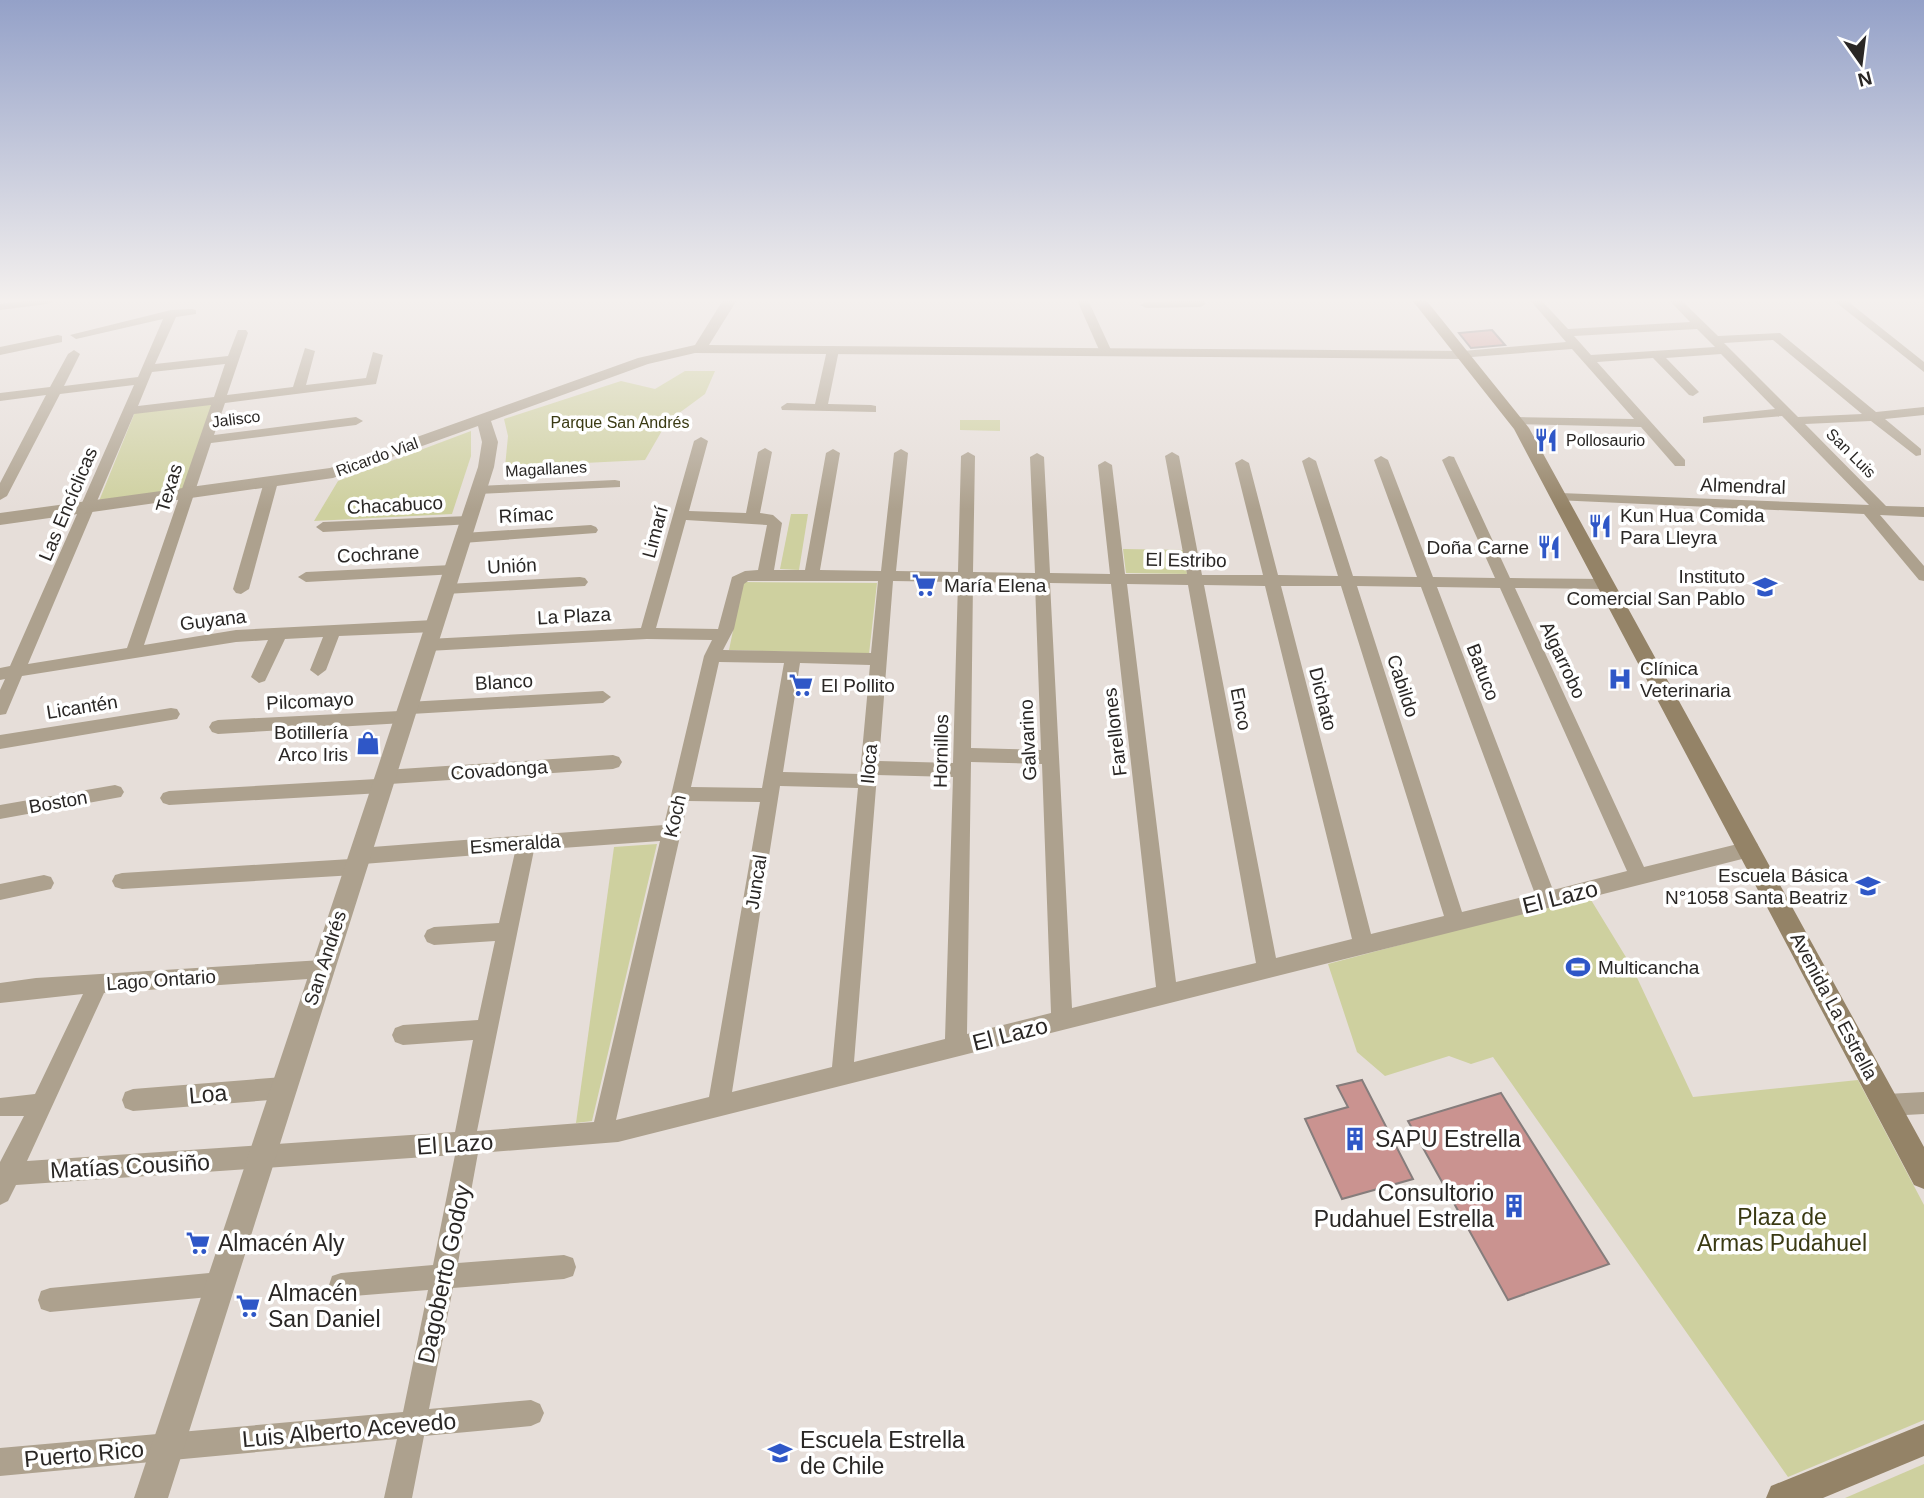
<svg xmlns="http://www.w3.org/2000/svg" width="1924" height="1498" viewBox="0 0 1924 1498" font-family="Arial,sans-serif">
	<rect width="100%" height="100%" fill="#e6ded9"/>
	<!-- green -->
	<g fill="#ced09f">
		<polygon points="685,371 715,371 705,394 667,422 645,460 505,467 508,436 504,419 621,381 655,389"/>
		<polygon points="213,404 184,489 99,501 135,412"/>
		<polygon points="960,420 1000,420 1000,431 960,430"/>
		<polygon points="471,431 471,456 452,514 314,521 338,481"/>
		<polygon points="791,514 808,514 799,570 780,569"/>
		<polygon points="1123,549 1183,550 1187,574 1126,573"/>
		<polygon points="743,582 877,583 869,654 729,650"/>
		<polygon points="657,844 592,1121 576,1123 614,847"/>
		<polygon points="1588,895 1632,967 1693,1097 1858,1080 1924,1205 1924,1420 1788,1477 1493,1057 1471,1064 1449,1056 1385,1076 1357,1052 1328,964"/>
		<polygon points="1924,1464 1924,1498 1845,1498"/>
	</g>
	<!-- building -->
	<g fill="#ca9390" stroke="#867d7c" stroke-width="2">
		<polygon points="1492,330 1505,345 1471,348 1459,333"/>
		<polygon points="1362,1080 1413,1179 1342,1199 1305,1119 1348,1107 1337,1086"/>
		<polygon points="1501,1093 1609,1264 1508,1300 1408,1121"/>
	</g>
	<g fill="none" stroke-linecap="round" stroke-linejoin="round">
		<!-- minor -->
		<g fill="#ada18e" fill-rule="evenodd">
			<polygon points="31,300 53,301 47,304 0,310 0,304"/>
			<polygon points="1077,300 1088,300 1112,352 1110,355 1100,352"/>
			<polygon points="1203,300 1206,304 1200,307 1146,308 1140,305 1146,302"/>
			<path d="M1530,300h11l27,29 122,-7 -21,-22h12l37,36 62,-3 96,79 48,-5v8l-39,4 36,30v6l-5,1 -45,-35 -66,3 81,82 38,1v10l-44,-2 44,51v15l-5,-1 -55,-66 -309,-14v-6l5,-1 309,12 -87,-89 -79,7v-6l5,-1 67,-7 -54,-55 -55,4 33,34 -6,4 -4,-1 -36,-37 -56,4 88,98v6h-10l-34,-39 -130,-3 -2,-3 7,-4 118,2 -62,-70 -113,9v-6l4,-1 103,-9zM1697,329l18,18 -124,8 -17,-19zM1773,340l89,74 -64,3 -74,-74z"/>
			<polygon points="1833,300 1846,300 1924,362 1924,372"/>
			<path d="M192,309l4,1v4l-20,3 -21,47 73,-8 10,-26h8l2,3 -21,62 66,-8 12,-39 10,3 -9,34 60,-7 7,-26 10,3 -7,29 -151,19 -11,32 142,-18 7,4 -7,4 -145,18 -67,202 92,-15 198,-10 8,6 -8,6 -95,4 -13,34 -8,6 -8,-6 13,-33 -38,2 -20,42 -6,2 -8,-6 17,-37 -32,2 -214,34 -16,38 -6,1v-25l5,-11 -5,1v-12l10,-2 124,-281 -74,9 -53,102 -7,4v-17l46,-88 -46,6v-8l50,-6 18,-33 6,-4 6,4 -16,32 74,-9 25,-58 -87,20 -6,-4 101,-25zM225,364l-11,33 -76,9 14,-34zM211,405l-84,243 -99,16 106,-250z"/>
			<polygon points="58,335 62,336 62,342 0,355 0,347"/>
			<polygon points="833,346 839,350 828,404 871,405 876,406 876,412 782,410 781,407 787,403 815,404 827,350"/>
			<path d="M701,437l7,4 -19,70 57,2 12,-61 7,-4 7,4 -12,61 13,2 9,8 -8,47h31l21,-117 7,-4 7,4 -20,117 61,1 13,-118 7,-4 7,4 -12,118 62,1 3,-116 7,-4 7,4 -2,116 62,1 -5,-116 7,-4 7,4 6,116 60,1 -12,-109 7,-4 7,4 13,109h62l-22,-118 7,-4 7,4 23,119h61l-28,-112 7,-4 7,4 29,112 60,1 -36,-115 7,-4 7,4 37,115 64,1 -43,-117 7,-4 7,4 45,117 62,1 -53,-118 7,-4 5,1 56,121 96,1 8,5 -8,5 -91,-1 129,279 106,-26 7,2 2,6 -2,6 -7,2 -1132,285 -140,11 -20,110 106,-8 9,3 3,9 -3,9 -9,3 -111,9 -24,121 102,-9 9,4 4,9 -4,9 -9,4 -107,10 -12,62h-28l13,-59 -397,37v-28l403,-36 25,-122 -87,7 -9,-3 -3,-9 3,-9 9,-3 92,-8 22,-110 -439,30 -8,16 -8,4v-43l24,-46h-24v-18l35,-4 48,-100 -83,9v-20l36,-5 286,-18 7,2 3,7 -3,7 -7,2 -218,15 -77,168 428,-29 18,-92 -70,5 -8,-3 -3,-7 3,-7 8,-3 75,-5 17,-79 -61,4 -7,-3 -3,-6 3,-6 7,-3 65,-4 16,-71 -152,12 -1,9 -7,2 -233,14 -7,-2 -3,-6 3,-6 7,-2 229,-14 1,-9 7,-2 305,-23 40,-169 8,-16 -65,-1 -219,12 -8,-6 8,-6 213,-11 53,-187zM686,520l81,5 -9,45 -13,1 -13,6 -14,52 -62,-1zM748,581h130l-7,72 -148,-3 11,-21 10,-45zM893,581l65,1 -5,181 -74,-2zM973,582l62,1 6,167 -70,-2zM1050,583l61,1 45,403 -84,21zM1127,584l61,1 68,378 -80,19zM1204,585l61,1 87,353 -76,19zM1281,586h60l103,330 -73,18zM1357,586l64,1 114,307 -73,18zM1437,587l63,1 127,283 -74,19zM719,662l65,1 -22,125 -71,-1zM800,663l70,2 -10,109 -77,-2zM971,762l71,2 9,249 -84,21zM877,775l76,2 -8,262 -91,23zM780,786l78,2 -26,279 -100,25zM688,801l72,1 -51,295 -93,23zM660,841l-66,281 -117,9 57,-281z"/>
			<polygon points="271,478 278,482 249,589 241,594 236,593 233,589 264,482"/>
			<polygon points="615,480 620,481 620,487 478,494 471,490 478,486"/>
			<polygon points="468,516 473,518 475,521 473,524 323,532 316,527 323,522"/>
			<polygon points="591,525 596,527 598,530 596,533 463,543 456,538 463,533"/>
			<polygon points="452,565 457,566 460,570 457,574 306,582 298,577 306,572"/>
			<polygon points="580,577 585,578 588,582 585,586 446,594 438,589 446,584"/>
			<polygon points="603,691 611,697 603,703 411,714 410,722 404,723 218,734 212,732 209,727 212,722 218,720 400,711 401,703 407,702"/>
			<polygon points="171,708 177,709 180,714 177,719 0,749 0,735"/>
			<polygon points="613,755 619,757 622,762 619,767 613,769 390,784 388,791 382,793 169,805 163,803 160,798 163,793 169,791 377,779 379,772 385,770"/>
			<polygon points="115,785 121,787 124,792 121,797 0,819 0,805"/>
			<polygon points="44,875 51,877 54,883 51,889 0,900 0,884"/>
			<polygon points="283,1077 291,1080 294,1088 291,1096 283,1099 133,1111 125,1108 122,1100 125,1092 133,1089"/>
			<polygon points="1924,1092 1924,1114 1887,1116 1879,1113 1876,1105 1879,1097 1887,1094"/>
			<polygon points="220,1272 229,1275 232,1284 229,1293 220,1296 50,1312 41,1309 38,1300 41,1291 50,1288"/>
		</g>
		<!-- tertiary -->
		<polygon fill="#ada18e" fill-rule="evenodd" points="723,300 737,300 709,345 1463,351 1470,355 1463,359 695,353 648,364 491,421 498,442 494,467 168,1498 134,1498 478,467 482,442 478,426 333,478 0,525 0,513 330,468 638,358 695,345"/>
		<!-- secondary -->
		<g fill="#948367" fill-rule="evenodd">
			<polygon points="1412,300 1426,300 1529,428 1924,1147 1924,1189 1914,1185 1514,429"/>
			<polygon points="1924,1424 1924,1456 1823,1498 1766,1498 1771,1486"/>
		</g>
	</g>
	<!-- sky -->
	<linearGradient id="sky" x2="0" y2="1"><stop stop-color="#94a1c8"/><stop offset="0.59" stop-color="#f4f0ee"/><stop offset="1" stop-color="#f4f0ee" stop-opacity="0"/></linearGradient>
	<rect width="1924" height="509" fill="url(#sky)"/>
	<!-- icons -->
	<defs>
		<g id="restaurant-bare" transform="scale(1.89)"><path d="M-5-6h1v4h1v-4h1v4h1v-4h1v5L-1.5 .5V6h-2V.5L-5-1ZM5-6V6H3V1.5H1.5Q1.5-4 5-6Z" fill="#2f57c7" stroke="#fff" stroke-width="2.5" paint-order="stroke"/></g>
		<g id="supermarket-bare" transform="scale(1.89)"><path d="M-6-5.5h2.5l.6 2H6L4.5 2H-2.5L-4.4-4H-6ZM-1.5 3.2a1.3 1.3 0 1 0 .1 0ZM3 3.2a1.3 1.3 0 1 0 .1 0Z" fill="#2f57c7" stroke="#fff" stroke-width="2.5" paint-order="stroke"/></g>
		<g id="school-bare" transform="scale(1.89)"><path d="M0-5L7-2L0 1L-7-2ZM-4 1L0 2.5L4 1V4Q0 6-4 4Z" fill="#2f57c7" stroke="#fff" stroke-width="2.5" paint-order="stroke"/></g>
		<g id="hospital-bare" transform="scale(1.89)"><path d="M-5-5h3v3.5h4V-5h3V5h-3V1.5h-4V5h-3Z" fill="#2f57c7" stroke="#fff" stroke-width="2.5" paint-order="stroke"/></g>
		<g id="shop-bare" transform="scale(1.89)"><path d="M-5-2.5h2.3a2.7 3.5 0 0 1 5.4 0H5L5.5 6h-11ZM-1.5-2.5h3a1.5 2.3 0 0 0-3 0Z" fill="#2f57c7" stroke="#fff" stroke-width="2.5" paint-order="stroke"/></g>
		<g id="stadium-bare" transform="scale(1.89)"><path d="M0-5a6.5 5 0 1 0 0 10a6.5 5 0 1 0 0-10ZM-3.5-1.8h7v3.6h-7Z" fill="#2f57c7" stroke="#fff" stroke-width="2.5" paint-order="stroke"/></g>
		<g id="building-bare" transform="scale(1.89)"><path d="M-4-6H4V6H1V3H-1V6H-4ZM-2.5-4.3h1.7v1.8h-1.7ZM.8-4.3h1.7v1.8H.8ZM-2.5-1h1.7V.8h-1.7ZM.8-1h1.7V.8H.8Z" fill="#2f57c7" stroke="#fff" stroke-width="2.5" paint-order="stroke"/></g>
	</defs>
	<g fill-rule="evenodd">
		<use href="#restaurant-bare" x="1546" y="440"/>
		<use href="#restaurant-bare" x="1600" y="526"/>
		<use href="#restaurant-bare" x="1549" y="547"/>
		<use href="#supermarket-bare" x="924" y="585"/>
		<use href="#school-bare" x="1765" y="587"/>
		<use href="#hospital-bare" x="1620" y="679"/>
		<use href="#supermarket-bare" x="801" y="685"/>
		<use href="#shop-bare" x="368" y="743"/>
		<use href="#school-bare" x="1868" y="886"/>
		<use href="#stadium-bare" x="1578" y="967"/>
		<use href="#building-bare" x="1355" y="1139"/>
		<use href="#building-bare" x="1514" y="1206"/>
		<use href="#supermarket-bare" x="198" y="1243"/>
		<use href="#supermarket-bare" x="248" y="1306"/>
		<use href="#school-bare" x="780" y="1453"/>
	</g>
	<g text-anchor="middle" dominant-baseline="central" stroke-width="7" stroke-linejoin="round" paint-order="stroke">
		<!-- far-street labels -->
		<g font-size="16" fill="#2a2725" stroke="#fff">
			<text transform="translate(236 419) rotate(-7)">Jalisco</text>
			<text transform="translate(1851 453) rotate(45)">San Luis</text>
			<text transform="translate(377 457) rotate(-20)">Ricardo Vial</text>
			<text transform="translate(546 469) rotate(-3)">Magallanes</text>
		</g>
		<!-- far-park labels -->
		<g font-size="16" fill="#3a3a13" stroke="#fff">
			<text x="620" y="422">Parque San Andrés</text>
		</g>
		<!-- far-poi labels -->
		<g font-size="16" fill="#2a2725" stroke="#fff" text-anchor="start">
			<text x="1566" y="440">Pollosaurio</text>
		</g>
		<!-- street labels -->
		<g font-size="19" fill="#2a2725" stroke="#fff">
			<text transform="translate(1743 486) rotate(2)">Almendral</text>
			<text transform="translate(169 488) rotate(-73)">Texas</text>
			<text transform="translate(68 504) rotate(-67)">Las Encíclicas</text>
			<text transform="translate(395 505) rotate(-3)">Chacabuco</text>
			<text transform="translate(526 515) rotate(-3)">Rímac</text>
			<text transform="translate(655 532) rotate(-75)">Limarí</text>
			<text transform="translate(378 554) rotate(-3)">Cochrane</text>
			<text transform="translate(1186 560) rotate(1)">El Estribo</text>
			<text transform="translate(512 566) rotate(-3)">Unión</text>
			<text transform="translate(574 616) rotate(-3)">La Plaza</text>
			<text transform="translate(213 620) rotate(-7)">Guyana</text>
			<text transform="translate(1563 660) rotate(65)">Algarrobo</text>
			<text transform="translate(1483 672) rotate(69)">Batuco</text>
			<text transform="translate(504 682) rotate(-3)">Blanco</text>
			<text transform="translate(1403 686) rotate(72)">Cabildo</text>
			<text transform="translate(1323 699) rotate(76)">Dichato</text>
			<text transform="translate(310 701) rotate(-3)">Pilcomayo</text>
			<text transform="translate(82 707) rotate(-9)">Licantén</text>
			<text transform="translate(1241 709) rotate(79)">Enco</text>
			<text transform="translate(1115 732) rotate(-97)">Farellones</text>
			<text transform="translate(1028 740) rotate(-93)">Galvarino</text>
			<text transform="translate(941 751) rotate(-89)">Hornillos</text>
			<text transform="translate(869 764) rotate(-85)">Iloca</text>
			<text transform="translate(499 770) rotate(-4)">Covadonga</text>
			<text transform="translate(58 802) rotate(-10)">Boston</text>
			<text transform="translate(675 816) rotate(-77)">Koch</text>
			<text transform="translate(515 844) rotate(-4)">Esmeralda</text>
			<text transform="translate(756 882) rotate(-81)">Juncal</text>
			<text transform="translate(325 958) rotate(-72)">San Andrés</text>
			<text transform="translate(161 980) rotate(-4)">Lago Ontario</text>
			<text transform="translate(1834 1006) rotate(62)">Avenida La Estrella</text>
		</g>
		<!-- poi labels -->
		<g font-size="19" fill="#2a2725" stroke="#fff" text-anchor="start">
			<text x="1620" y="515">Kun Hua Comida<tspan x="1620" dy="22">Para Lleyra</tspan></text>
			<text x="1529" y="547" text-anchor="end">Doña Carne</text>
			<text x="1745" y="576" text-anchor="end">Instituto<tspan x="1745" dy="22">Comercial San Pablo</tspan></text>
			<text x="944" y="585">María Elena</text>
			<text x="1640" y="668">Clínica<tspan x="1640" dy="22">Veterinaria</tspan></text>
			<text x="821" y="685">El Pollito</text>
			<text x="348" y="732" text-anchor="end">Botillería<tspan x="348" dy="22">Arco Iris</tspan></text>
			<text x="1848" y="875" text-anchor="end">Escuela Básica<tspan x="1848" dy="22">N°1058 Santa Beatriz</tspan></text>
			<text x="1598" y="967">Multicancha</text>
		</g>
		<!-- near-street labels -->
		<g font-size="23" fill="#2a2725" stroke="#fff">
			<text transform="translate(1560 897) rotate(-14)">El Lazo</text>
			<text transform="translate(1010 1034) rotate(-14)">El Lazo</text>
			<text transform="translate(208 1094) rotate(-5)">Loa</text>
			<text transform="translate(455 1144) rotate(-4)">El Lazo</text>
			<text transform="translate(130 1166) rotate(-3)">Matías Cousiño</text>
			<text transform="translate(444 1274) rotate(-78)">Dagoberto Godoy</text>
			<text transform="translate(349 1430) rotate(-5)">Luis Alberto Acevedo</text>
			<text transform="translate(84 1454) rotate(-5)">Puerto Rico</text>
		</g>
		<!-- near-poi labels -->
		<g font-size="23" fill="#2a2725" stroke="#fff" text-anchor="start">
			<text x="1375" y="1139">SAPU Estrella</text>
			<text x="1494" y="1193" text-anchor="end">Consultorio<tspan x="1494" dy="26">Pudahuel Estrella</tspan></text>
			<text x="218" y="1243">Almacén Aly</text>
			<text x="268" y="1293">Almacén<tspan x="268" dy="26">San Daniel</tspan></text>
			<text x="800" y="1440">Escuela Estrella<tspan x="800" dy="26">de Chile</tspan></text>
		</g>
		<!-- near-park labels -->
		<g font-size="23" fill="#3a3a13" stroke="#fff">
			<text x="1782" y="1217">Plaza de<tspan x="1782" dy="26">Armas Pudahuel</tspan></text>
		</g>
	</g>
	<!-- north arrow -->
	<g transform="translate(1861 63) rotate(166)" stroke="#ffffff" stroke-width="5" paint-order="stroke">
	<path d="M0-5L12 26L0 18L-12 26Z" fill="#2a2725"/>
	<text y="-10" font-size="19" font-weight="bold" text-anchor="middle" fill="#2a2725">N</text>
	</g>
</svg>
